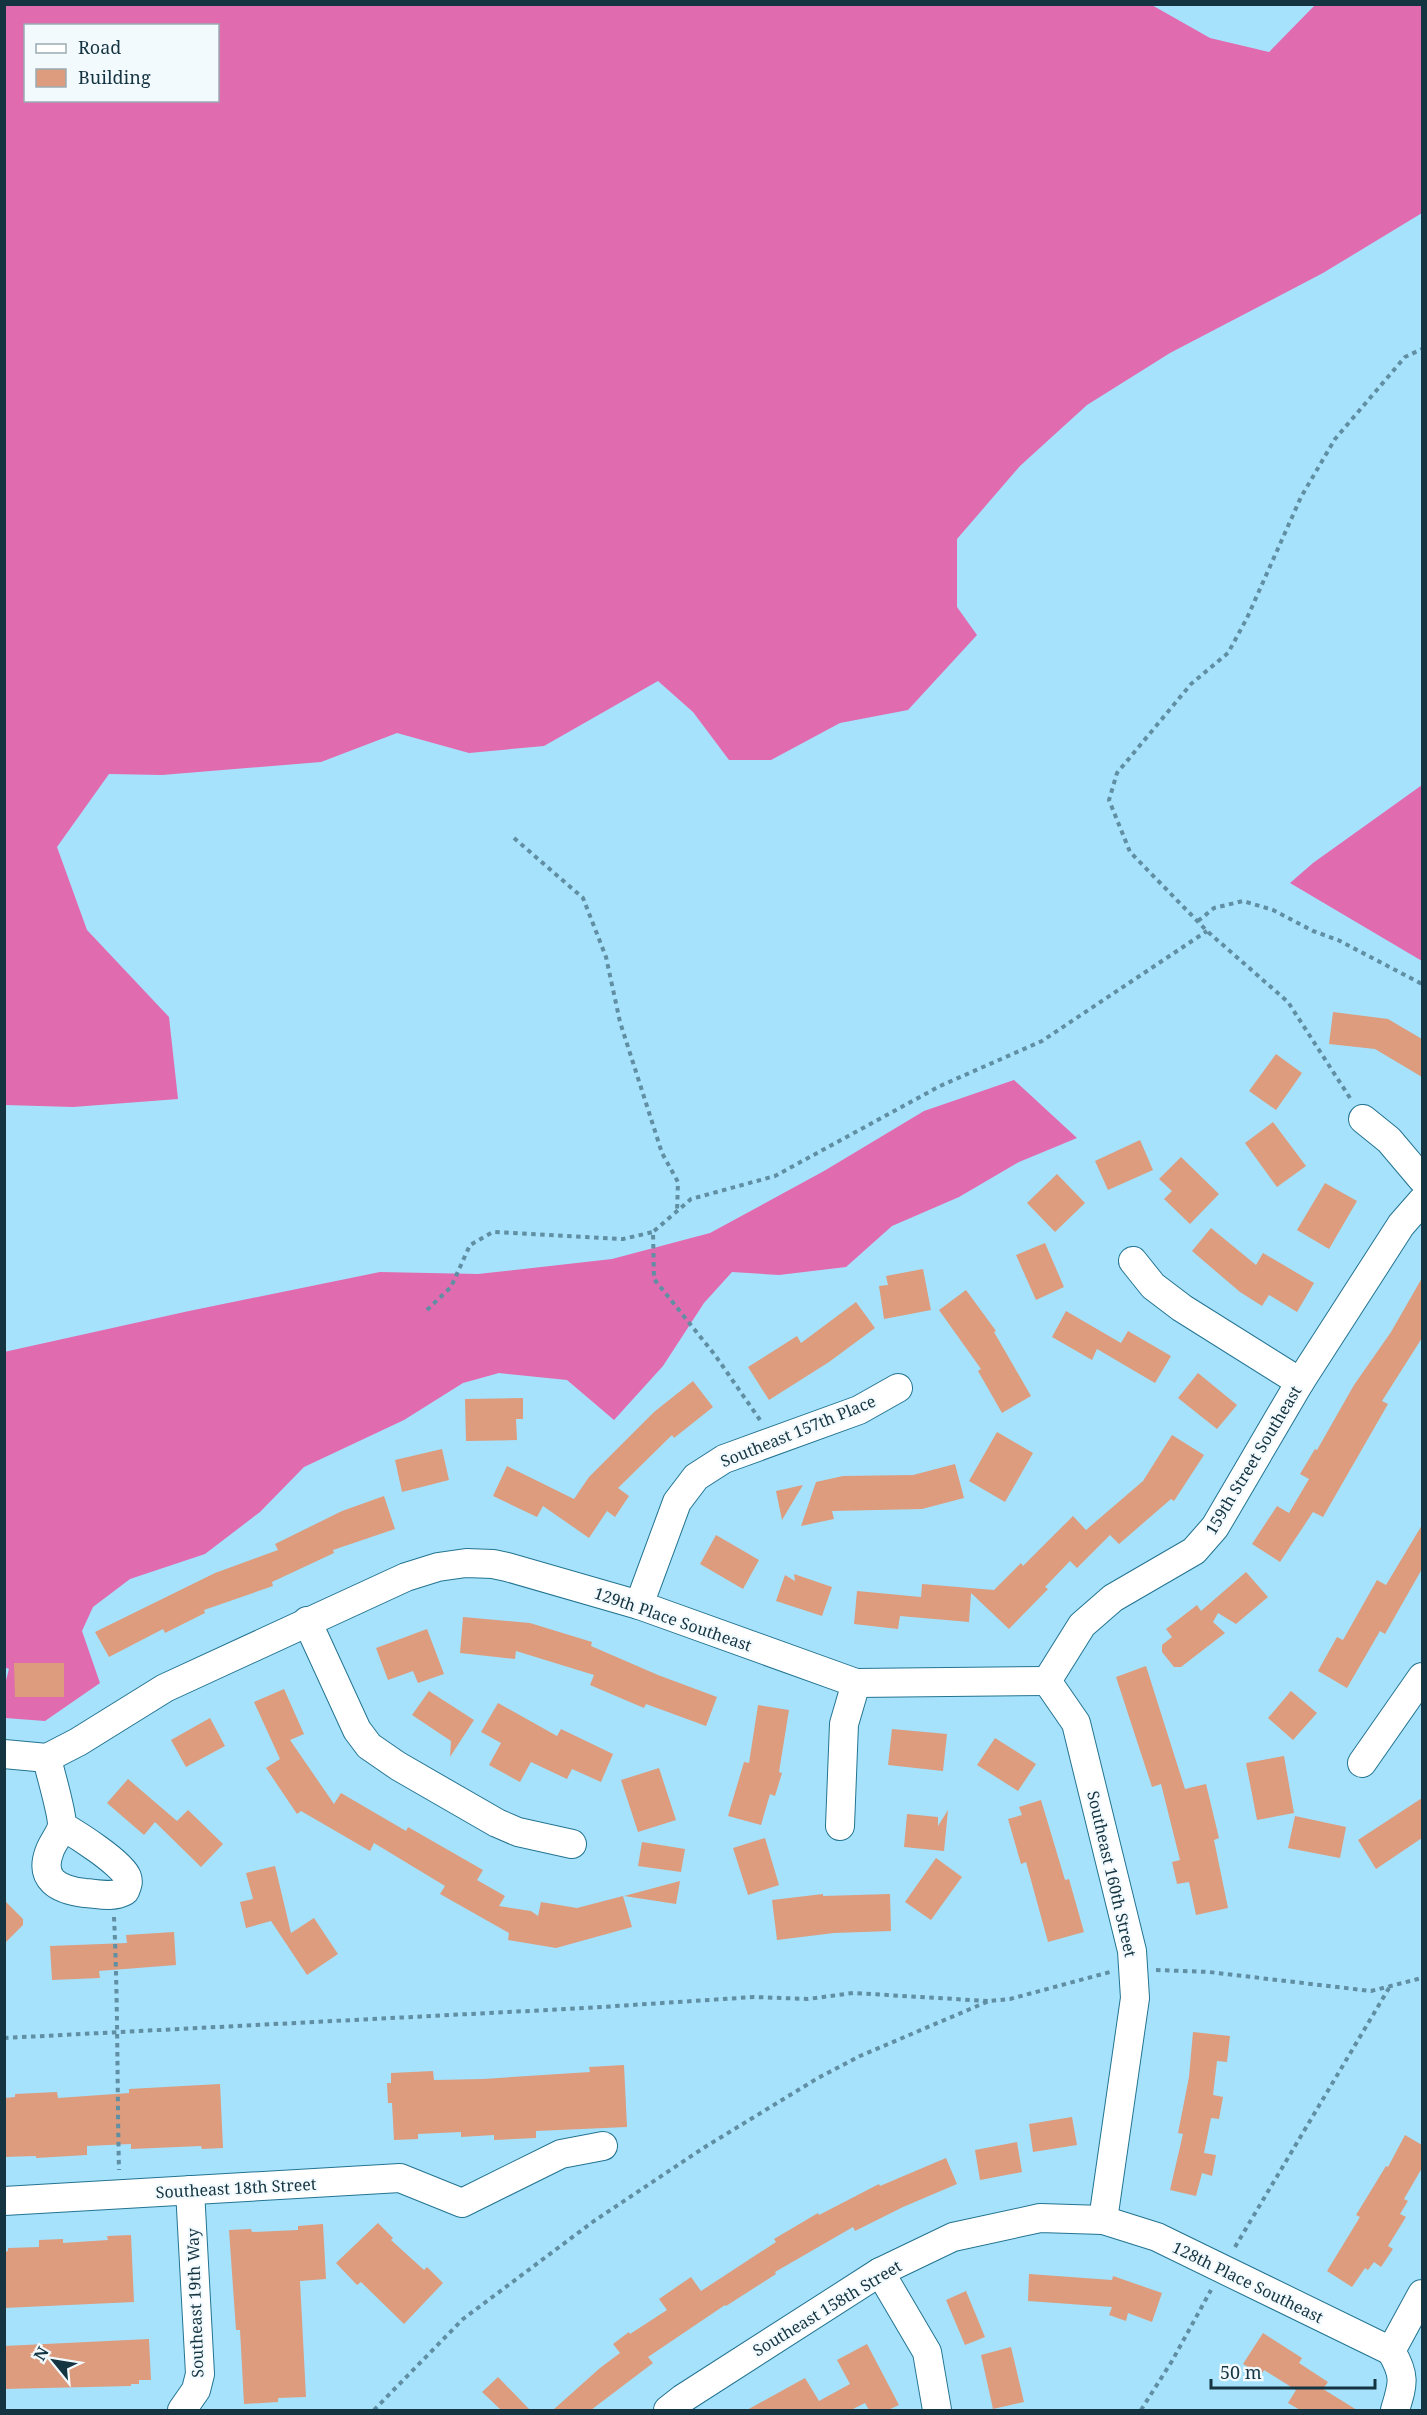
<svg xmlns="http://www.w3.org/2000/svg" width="1427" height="2415" viewBox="0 0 1427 2415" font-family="'Noto Serif',serif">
	<rect width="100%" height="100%" fill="#a7e2fc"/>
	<!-- forest -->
	<g fill="#e16baf" fill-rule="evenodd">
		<path d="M1150,4l60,34 59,14 46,-47h107v208l-99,60 -153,80 -83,52 -67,61 -63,73v68l20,28 -69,75 -68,13 -69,37h-42l-36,-48 -35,-31 -114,65 -75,7 -72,-20 -76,29 -159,13 -53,-1 -52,73 30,83 82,87 9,82 -105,8 -68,-2v-1100zM26,26h192v74h-192z"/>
		<polygon points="1422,785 1422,961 1290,883 1313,863"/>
		<polygon points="1014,1080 1077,1138 1019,1162 959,1197 892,1226 846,1267 779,1275 732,1272 704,1303 663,1366 614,1420 567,1380 499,1373 463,1383 404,1420 304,1467 260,1512 205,1554 130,1579 93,1607 82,1631 100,1683 45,1721 5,1718 5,1684 9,1669 4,1667 4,1352 189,1311 380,1272 478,1274 612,1259 710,1233 824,1171 924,1111"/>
	</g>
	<!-- building -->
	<g fill="#dc9c7d">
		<polygon points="1333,1012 1388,1019 1422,1039 1422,1077 1375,1049 1329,1044"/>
		<polygon points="1276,1054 1302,1073 1276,1110 1249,1091"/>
		<polygon points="1273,1122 1306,1166 1277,1187 1245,1143"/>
		<polygon points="1140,1140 1153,1170 1108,1190 1095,1161"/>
		<polygon points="1181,1157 1219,1194 1190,1224 1164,1199 1172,1191 1159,1179"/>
		<polygon points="1057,1174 1085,1203 1055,1232 1027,1203"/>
		<polygon points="1325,1183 1357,1201 1329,1249 1297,1230"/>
		<polygon points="1211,1228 1256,1265 1263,1253 1314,1283 1297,1312 1269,1295 1262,1306 1240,1292 1192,1251"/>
		<polygon points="1045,1243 1064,1287 1036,1300 1016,1255"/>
		<polygon points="923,1269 931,1310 884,1319 879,1286 888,1285 886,1276"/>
		<polygon points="1422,1278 1422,1338 1382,1401 1388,1404 1323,1517 1313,1512 1280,1562 1252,1544 1277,1506 1289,1513 1309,1479 1300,1474 1315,1449 1317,1450 1354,1385 1391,1332"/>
		<polygon points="966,1290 996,1331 994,1332 1031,1396 1002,1413 978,1371 981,1369 939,1310"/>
		<polygon points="856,1302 875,1328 829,1362 769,1400 748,1367 797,1336 801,1343"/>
		<polygon points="1066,1311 1121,1343 1128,1331 1171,1356 1155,1383 1097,1349 1092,1360 1052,1337"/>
		<polygon points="1198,1373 1237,1405 1217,1429 1178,1398"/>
		<polygon points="693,1381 713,1407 674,1438 672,1435 618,1488 629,1496 615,1517 607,1511 589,1538 543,1506 537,1517 493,1496 507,1466 574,1499 589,1477 654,1412"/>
		<polygon points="523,1398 523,1419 516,1419 517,1440 466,1441 465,1399"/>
		<polygon points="997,1432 1033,1453 1005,1502 969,1481"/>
		<polygon points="1172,1435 1204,1455 1174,1501 1171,1499 1119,1544 1110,1535 1077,1568 1070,1561 1045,1587 1048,1589 1009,1629 971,1593 969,1622 900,1616 898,1629 854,1624 857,1591 921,1597 922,1584 994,1590 1021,1563 1023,1566 1073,1516 1086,1530 1143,1481"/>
		<polygon points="442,1449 449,1480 402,1492 395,1460"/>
		<polygon points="955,1464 964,1498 922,1509 832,1511 834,1519 801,1526 816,1482 843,1476 913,1475"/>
		<polygon points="803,1485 782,1520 776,1491"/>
		<polygon points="384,1496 395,1529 333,1550 334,1553 272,1582 273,1586 204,1610 205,1613 165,1633 163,1629 109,1657 95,1632 215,1573 278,1550 275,1544 342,1511"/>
		<polygon points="1422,1525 1422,1569 1385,1634 1380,1631 1347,1688 1318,1671 1337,1637 1343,1640 1377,1580 1386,1585"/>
		<polygon points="716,1535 759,1560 743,1589 700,1564"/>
		<polygon points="1246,1572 1268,1597 1236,1624 1218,1613 1213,1622 1225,1633 1181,1667 1174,1667 1162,1652 1162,1645 1172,1637 1166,1629 1197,1605 1201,1611"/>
		<polygon points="794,1574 832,1587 822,1616 776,1601 785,1575 795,1581"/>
		<polygon points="463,1617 530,1623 592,1642 591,1646 658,1675 717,1697 706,1726 646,1704 644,1708 590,1685 594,1675 516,1651 515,1659 460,1653"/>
		<polygon points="427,1629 444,1674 418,1683 413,1671 388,1680 376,1648"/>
		<polygon points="14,1663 64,1663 64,1697 15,1697"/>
		<polygon points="1146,1666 1185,1789 1206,1784 1219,1838 1214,1840 1228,1908 1196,1915 1189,1882 1177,1884 1172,1862 1180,1860 1161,1784 1152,1787 1116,1677"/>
		<polygon points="284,1689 304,1734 290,1740 334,1804 341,1793 406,1831 408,1827 483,1870 477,1880 505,1896 499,1906 531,1911 538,1916 541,1902 577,1908 623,1896 632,1927 556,1948 508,1940 509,1933 440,1894 445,1886 374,1843 370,1851 301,1811 297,1814 266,1768 280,1759 254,1702"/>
		<polygon points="429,1691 474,1720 450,1757 451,1741 412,1715"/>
		<polygon points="1291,1691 1317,1713 1293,1740 1268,1718"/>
		<polygon points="498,1703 557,1736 561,1729 613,1754 601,1782 572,1769 567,1779 531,1762 520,1782 489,1765 501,1743 481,1732"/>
		<polygon points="758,1705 789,1710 779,1772 782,1773 775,1796 770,1794 761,1825 728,1816 744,1762 749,1763"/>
		<polygon points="210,1718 225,1746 186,1767 171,1740"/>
		<polygon points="892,1729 947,1734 943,1771 888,1765"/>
		<polygon points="995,1738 1036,1764 1018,1791 977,1765"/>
		<polygon points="1284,1756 1294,1813 1257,1820 1246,1763"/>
		<polygon points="659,1768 676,1820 638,1832 621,1780"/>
		<polygon points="128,1779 177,1821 188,1810 223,1844 201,1867 155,1822 144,1835 107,1803"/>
		<polygon points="1422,1798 1422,1838 1376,1869 1358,1840"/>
		<polygon points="1041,1800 1065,1880 1069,1879 1084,1932 1048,1942 1026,1862 1021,1864 1008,1819 1022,1815 1019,1807"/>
		<polygon points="948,1810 944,1851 904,1847 907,1814 938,1817 938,1826"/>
		<polygon points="1295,1816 1346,1827 1340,1858 1288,1848"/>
		<polygon points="765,1838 779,1885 748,1895 733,1848"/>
		<polygon points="642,1842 685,1849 681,1872 638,1866"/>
		<polygon points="936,1858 962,1877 931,1920 905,1902"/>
		<polygon points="275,1866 291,1933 314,1918 338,1954 307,1975 271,1921 246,1928 240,1902 253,1899 246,1873"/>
		<polygon points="680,1881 676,1904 624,1896"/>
		<polygon points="823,1894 823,1896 890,1894 891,1931 834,1933 777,1940 772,1900"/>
		<polygon points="4,1900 23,1919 23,1925 4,1944"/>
		<polygon points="174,1932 176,1965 99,1971 100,1978 52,1980 50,1946 127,1943 126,1935"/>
		<polygon points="1193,2032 1230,2036 1227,2062 1217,2061 1213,2095 1223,2097 1219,2119 1211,2118 1204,2153 1216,2155 1212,2176 1202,2173 1196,2196 1170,2190 1183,2134 1178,2133 1189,2077"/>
		<polygon points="624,2065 627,2127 536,2131 536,2138 494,2140 494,2135 461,2137 461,2132 418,2134 418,2139 394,2140 392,2103 388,2103 387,2083 391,2083 391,2073 433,2071 434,2080 483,2079 590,2072 589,2067"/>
		<polygon points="220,2084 223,2148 202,2149 201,2146 131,2149 131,2144 87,2146 87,2155 36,2158 36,2156 4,2157 4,2098 15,2097 15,2094 57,2092 58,2098 129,2093 129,2089"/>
		<polygon points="1072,2117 1077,2145 1033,2152 1029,2124"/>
		<polygon points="1405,2135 1422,2145 1422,2168 1404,2199 1408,2201 1400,2214 1406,2217 1388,2246 1393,2249 1381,2267 1374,2262 1368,2270 1365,2268 1352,2287 1327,2271 1360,2217 1356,2215 1386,2166 1388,2167"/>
		<polygon points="1017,2142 1022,2172 980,2180 975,2150"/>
		<polygon points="946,2158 957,2184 903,2207 855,2231 853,2227 775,2272 776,2274 726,2306 725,2305 648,2357 653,2363 591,2410 553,2410 600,2368 620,2353 613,2344 629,2332 630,2334 667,2310 659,2299 691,2277 701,2291 776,2242 774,2239 818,2213 819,2215 879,2184 880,2186"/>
		<polygon points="378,2223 393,2238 391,2240 424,2270 427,2267 443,2283 404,2324 361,2282 357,2285 336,2263"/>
		<polygon points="323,2224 326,2279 300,2281 306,2397 278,2398 278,2402 244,2404 240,2330 236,2330 229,2230 251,2229 252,2232 298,2230 298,2226"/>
		<polygon points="131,2235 134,2302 4,2308 4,2252 8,2251 8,2248 39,2247 39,2240 63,2239 63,2243 108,2240 107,2236"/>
		<polygon points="1029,2274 1112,2280 1113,2276 1162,2293 1152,2322 1128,2313 1126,2321 1109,2315 1112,2307 1028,2301"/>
		<polygon points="966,2291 985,2337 965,2345 946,2300"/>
		<polygon points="1263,2333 1302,2358 1299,2363 1328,2382 1323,2389 1357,2410 1300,2410 1288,2403 1296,2390 1264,2370 1261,2375 1243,2364"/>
		<polygon points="149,2339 151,2380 139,2380 139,2384 131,2384 131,2386 4,2389 4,2346"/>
		<polygon points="867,2344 899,2405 888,2410 869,2410 865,2403 851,2410 747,2410 805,2378 819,2401 850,2384 837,2360"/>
		<polygon points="1011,2347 1024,2402 993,2409 981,2355"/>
		<polygon points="498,2377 530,2410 501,2410 482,2392"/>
	</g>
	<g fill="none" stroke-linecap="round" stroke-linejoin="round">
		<!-- minor casing -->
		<g stroke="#237491" stroke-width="30">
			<g id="minor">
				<polyline points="1363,1119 1389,1140 1422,1179"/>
				<polyline points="1133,1261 1153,1286 1182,1308 1300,1382"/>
				<polyline points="639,1605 677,1502 696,1477 724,1459 859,1410 898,1388"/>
				<polyline points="307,1621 357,1730 369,1746 398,1766 497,1823 518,1832 572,1844"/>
				<polyline points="1047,1681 1082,1625 1113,1598 1194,1551 1215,1527 1300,1382 1401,1225 1422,1201"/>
				<polyline points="1047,1681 1076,1723 1132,1951 1135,1998 1103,2220"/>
				<polyline points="4,1754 47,1758 78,1742 165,1688 406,1577 438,1567 466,1563 493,1564 507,1567 639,1605 856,1683 1047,1681"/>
				<path d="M47,1758c3,15 15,53 15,67 -1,8 -9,17 -12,25 -12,30 9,40 35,43 14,1 28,5 40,-2 2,-5 4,-9 2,-14 -5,-14 -51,-43 -65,-51"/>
				<polyline points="1362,1763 1422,1677"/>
				<polyline points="840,1826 844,1724 856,1683"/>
				<polyline points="4,2201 400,2178 462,2203 561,2154 603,2146"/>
				<polyline points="880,2272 927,2352 937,2410"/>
				<polyline points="182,2410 196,2390 200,2374 190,2190"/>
				<polyline points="668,2410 682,2399 880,2272 953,2237 1040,2218 1103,2220 1157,2237 1391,2351"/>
				<path d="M1395,2410c8,-26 11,-34 -4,-59l31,-57"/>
			</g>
		</g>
		<!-- path -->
		<g stroke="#608ea2" stroke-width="4" stroke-dasharray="4.5 4.5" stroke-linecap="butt">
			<polyline points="514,838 583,898 606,957 620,1022 662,1153 678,1182 677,1211"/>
			<polyline points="1198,921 1214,908 1243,901 1273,910 1313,931 1338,940 1422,984"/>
			<polyline points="1350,1098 1288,1002 1207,931 1130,852 1109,800 1117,773 1191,684 1228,653 1247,618 1301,497 1335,439 1405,357 1422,349"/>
			<polyline points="427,1310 451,1287 470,1245 493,1232 623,1239 653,1232"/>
			<polyline points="760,1420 715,1355 654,1279 653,1232 691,1199 775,1176 940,1086 1042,1041 1207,931"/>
			<path d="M114,1917c4,84 3,168 5,253"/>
			<polyline points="1156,1970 1209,1972 1371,1991 1422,1978"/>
			<polyline points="4,2038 586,2008 754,1997 808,1999 853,1993 988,2001"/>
			<polyline points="1235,2247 1389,1988"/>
			<polyline points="374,2410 463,2319 594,2221 705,2147 818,2078 860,2056 989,2001 1010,1999 1110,1972"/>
			<polyline points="1141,2410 1172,2361 1211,2290"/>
		</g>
		<!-- minor -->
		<use href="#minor" stroke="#fff" stroke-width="28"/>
	</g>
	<g text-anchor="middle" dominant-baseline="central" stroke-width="4.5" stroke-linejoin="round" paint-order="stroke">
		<!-- street labels -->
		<g font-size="16" fill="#143441" stroke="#f3fafe">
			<text transform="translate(798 1431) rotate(-22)">Southeast 157th Place</text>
			<text transform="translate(1253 1460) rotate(-59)">159th Street Southeast</text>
			<text transform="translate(673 1619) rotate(19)">129th Place Southeast</text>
			<text transform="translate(1112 1874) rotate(77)">Southeast 160th Street</text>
			<text transform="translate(236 2188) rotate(-3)">Southeast 18th Street</text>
			<text transform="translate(1248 2282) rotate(26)">128th Place Southeast</text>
			<text transform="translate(195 2303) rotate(-92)">Southeast 19th Way</text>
			<text transform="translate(827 2308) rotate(-31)">Southeast 158th Street</text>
		</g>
	</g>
	<!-- border -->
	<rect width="1427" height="2415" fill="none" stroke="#143441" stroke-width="12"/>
	<!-- legend -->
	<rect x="24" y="24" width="195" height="78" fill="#f3fafe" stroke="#9aabb2" stroke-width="1.5"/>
	<rect x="36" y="44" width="30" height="9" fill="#ffffff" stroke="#9aabb2" stroke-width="1.5"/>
	<text x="78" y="54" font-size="18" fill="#143441">Road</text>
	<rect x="36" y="69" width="30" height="18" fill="#dc9c7d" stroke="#9aabb2" stroke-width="1.5"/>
	<text x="78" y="84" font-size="18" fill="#143441">Building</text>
	<!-- north arrow -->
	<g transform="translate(54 2361) rotate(300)" stroke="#f3fafe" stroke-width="4.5" paint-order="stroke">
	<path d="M0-4.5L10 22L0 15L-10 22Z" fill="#143441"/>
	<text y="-9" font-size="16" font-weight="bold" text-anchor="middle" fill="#143441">N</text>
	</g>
	<!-- scale -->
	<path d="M1211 2379v9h164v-9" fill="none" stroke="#143441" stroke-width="3"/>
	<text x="1220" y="2379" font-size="18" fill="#143441" stroke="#f3fafe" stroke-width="4.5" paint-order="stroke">50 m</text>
</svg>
